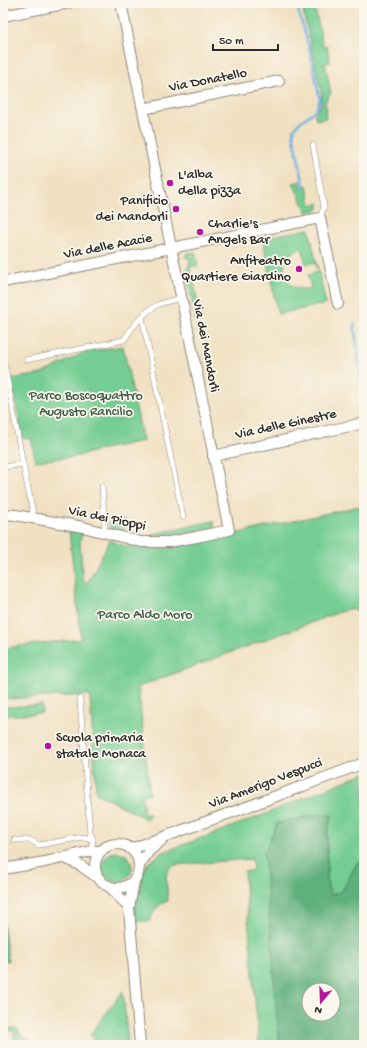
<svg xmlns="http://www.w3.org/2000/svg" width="367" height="1048" viewBox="0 0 367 1048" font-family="'Gochi Hand',sans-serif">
	<rect width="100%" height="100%" fill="#fbf7ec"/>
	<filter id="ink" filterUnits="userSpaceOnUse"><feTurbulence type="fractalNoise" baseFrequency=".025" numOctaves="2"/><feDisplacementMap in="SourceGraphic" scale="8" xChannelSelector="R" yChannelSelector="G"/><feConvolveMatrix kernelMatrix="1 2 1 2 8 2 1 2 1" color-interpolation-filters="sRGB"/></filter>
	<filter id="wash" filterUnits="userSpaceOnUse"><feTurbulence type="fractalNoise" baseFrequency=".012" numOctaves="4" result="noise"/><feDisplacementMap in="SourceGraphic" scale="16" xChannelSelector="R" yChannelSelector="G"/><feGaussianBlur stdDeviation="0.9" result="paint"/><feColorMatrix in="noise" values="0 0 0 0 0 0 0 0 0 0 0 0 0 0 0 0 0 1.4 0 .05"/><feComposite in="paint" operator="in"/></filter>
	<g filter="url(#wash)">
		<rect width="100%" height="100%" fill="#f1e1c3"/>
		<!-- green -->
		<g fill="#75cd93" stroke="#507c5f" fill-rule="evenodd">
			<polygon points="301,3 314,3 323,47 327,46 330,62 325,63 331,94 329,95 325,103 327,110 325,111 326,118 316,120 315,114 321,105 322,94"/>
			<polygon points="300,181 302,188 307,185 311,205 319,203 319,209 317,210 307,212 293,183"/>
			<path d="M309,229l17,75 -48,10 -16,-76zM302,248l4,16 9,-2 3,10 -10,3 3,13c-28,9 -39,-33 -9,-40z"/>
			<polygon points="195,252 198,266 190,266 202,320 196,321 186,270 189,265 190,259 185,257 187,253"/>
			<polygon points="123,346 143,441 98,450 79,456 35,461 31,438 23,439 11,379 41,374 85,352"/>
			<path d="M364,505v112c-5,-6 -9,-8 -16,-8l-210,78 12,107 -8,1 2,19h6l-4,5 -50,-26 -6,-98 -87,4v-51l78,-9 -12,-108 14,1 -3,9 3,41h5l22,-42c21,11 40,10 62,8z"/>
			<polygon points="126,519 128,525 120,533 111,530 109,523"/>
			<polygon points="213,521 215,528 181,534 153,536 152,534"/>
			<polygon points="42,705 42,713 3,716 3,707"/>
			<path d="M364,773v88l-7,2 -15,29 -12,3 -3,-14v-47l5,-18 -58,158 1,21 5,50h-21l-15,-173 9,-2 -1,-11 -78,6 -6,5 -2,6 2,25c-10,3 -15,10 -18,20h-15v-16l4,-15 5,-20 3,-6 14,-11 97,-36z"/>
			<circle cx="117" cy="867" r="15"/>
			<polygon points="3,919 8,961 3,961"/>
			<polygon points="123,991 128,1045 95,1045 94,1038 90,1035"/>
			<polygon points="16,1028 20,1032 20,1035 39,1045 15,1045 14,1031 3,1031 3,1029"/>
		</g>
		<!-- forest -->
		<path fill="#60b07d" stroke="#466e54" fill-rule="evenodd" d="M321,814l11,1 -5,19v47l3,14 12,-4 15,-28 7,-2v184h-84l-5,-50 -1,-21 -10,-120 13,-31zM309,990h24v24h-24z"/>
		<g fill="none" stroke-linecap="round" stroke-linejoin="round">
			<!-- stream -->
			<g stroke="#67b1df" stroke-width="2.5">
				<path d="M296,3l14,48 10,49c-1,1 -2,5 -2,6 -6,11 -23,15 -25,27l11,53"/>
				<polyline points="354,323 364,401"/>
			</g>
		</g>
	</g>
	<g filter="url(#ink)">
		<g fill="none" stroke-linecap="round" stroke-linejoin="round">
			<!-- service casing -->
			<g stroke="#8e8677" stroke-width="6">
				<g id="service">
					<polyline points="313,145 324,207 320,218"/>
					<polyline points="142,317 183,517"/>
					<polyline points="3,357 23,464 3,467"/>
					<path d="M26,360l98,-20c8,-13 19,-27 33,-35 7,-3 16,-5 24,-7"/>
					<polyline points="23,464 34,518"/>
					<polyline points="102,486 105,533"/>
					<polyline points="80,699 90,833 93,839 91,851"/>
					<polyline points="14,840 30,840 39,845 83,837 93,839"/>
				</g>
			</g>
			<!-- minor casing -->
			<g stroke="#8e8677" stroke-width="12">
				<g id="minor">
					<polyline points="3,16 69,3"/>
					<polyline points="143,109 279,81"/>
					<polyline points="3,282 320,218 338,304"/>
					<polyline points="213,456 364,423"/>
					<polyline points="3,514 15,515 83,527 141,542 169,542 196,537 229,530 121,3"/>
					<circle cx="117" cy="866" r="22"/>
					<polyline points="131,849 263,801 364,763"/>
					<polyline points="65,858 80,865 98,878"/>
					<polyline points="140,864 149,851 161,841"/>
					<polyline points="3,869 45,862 91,851 101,851"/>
					<polyline points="134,881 129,908 140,1045"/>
					<polyline points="109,886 115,892 129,908"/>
				</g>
			</g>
			<!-- service -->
			<use href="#service" stroke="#fff" stroke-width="5"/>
			<!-- minor -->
			<use href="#minor" stroke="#fff" stroke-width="10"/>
		</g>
	</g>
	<!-- markers -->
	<g fill="#b5179e" stroke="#fbf7ec" stroke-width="1.5">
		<circle cx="170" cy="183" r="4"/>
		<circle cx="176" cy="209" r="4"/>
		<circle cx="200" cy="232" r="4"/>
		<circle cx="299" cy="269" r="4"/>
		<circle cx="48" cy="746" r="4"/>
	</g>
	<g text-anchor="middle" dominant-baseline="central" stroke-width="3.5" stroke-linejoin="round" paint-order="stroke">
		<!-- street labels -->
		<g font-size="14" fill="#2b2b2b" stroke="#fbf7ec">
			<text transform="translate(208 81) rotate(-11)">Via Donatello</text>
			<text transform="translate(108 247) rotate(-11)">Via delle Acacie</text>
			<text transform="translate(205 346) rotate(79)">Via dei Mandorli</text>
			<text transform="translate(286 425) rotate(-12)">Via delle Ginestre</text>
			<text transform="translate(107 519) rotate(12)">Via dei Pioppi</text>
			<text transform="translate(266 784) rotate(-21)">Via Amerigo Vespucci</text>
		</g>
		<!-- poi labels -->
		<g font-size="14" fill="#2b2b2b" stroke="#fbf7ec" text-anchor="start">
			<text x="178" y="175">L'alba<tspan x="178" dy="16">della pizza</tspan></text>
			<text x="168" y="201" text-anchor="end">Panificio<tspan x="168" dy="16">dei Mandorli</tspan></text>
			<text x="208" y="224">Charlie's<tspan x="208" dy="16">Angels Bar</tspan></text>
			<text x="291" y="261" text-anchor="end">Anfiteatro<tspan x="291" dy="16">Quartiere Giardino</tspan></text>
			<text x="56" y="738">Scuola primaria<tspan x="56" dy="16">statale Monaca</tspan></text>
		</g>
		<!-- park labels -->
		<g font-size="14" fill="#415c4a" stroke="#fbf7ec">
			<text x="86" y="396">Parco Boscoquattro<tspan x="86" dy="16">Augusto Rancilio</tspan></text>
			<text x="145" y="615">Parco Aldo Moro</text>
		</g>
	</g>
	<!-- margin -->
	<rect width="367" height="1048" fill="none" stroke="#fbf7ec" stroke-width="16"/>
	<!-- north arrow -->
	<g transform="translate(321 1002) rotate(199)"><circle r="19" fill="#fbf7ec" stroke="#a8a59f"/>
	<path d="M0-3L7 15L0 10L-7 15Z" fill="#b5179e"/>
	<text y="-6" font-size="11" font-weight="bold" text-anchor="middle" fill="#2b2b2b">N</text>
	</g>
	<!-- scale -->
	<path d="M213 44v6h65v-6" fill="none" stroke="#2b2b2b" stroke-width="2"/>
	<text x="219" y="44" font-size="12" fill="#2b2b2b" stroke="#fbf7ec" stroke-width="3" paint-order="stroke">50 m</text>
</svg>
